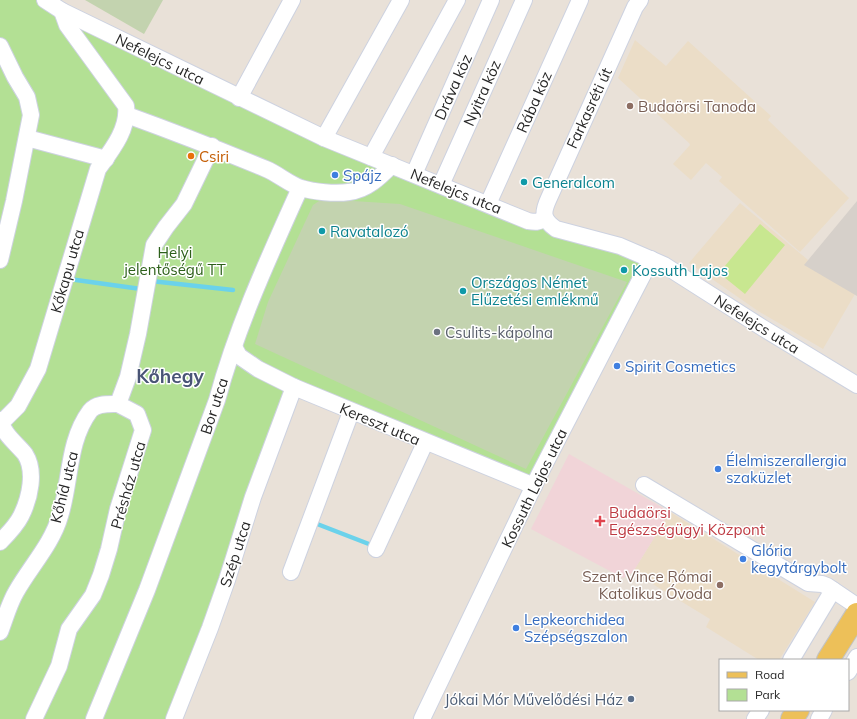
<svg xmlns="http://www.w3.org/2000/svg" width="857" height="719" viewBox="0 0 857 719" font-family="Mulish,sans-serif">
	<rect width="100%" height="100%" fill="#e9e1d8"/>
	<!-- education -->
	<g fill="#ebddc7">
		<polygon points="635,40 666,66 688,41 771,116 768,120 849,198 800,252 719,181 722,177 706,163 691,180 673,164 690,145 689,143 618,78"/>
		<polygon points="740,203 808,260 805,265 855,294 823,349 758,311 689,263"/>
		<polygon points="670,512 815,602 779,660 759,660 706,627 710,619 633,572"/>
	</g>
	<!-- medical -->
	<polygon fill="#f1d4d8" points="569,454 670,512 633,572 623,578 531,529"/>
	<!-- green -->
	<polygon fill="#b3e094" points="0,0 45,0 324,138 651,259 534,486 294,388 174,719 0,719"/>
	<!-- cemetery -->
	<g fill="#c3d3af">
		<polygon points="85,0 163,0 144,34"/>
		<polygon points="322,199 346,199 353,201 400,204 627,282 526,469 255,344 268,302 313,205"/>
	</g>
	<!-- pitch -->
	<polygon fill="#c8e790" points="760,224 785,245 745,294 719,273"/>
	<!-- plaza -->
	<polygon fill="#d6d0ca" points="857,201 857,296 804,265"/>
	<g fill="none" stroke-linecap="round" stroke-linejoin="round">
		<!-- stream -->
		<g stroke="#6bd2eb" stroke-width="4.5">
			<polyline points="69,279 141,289"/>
			<polyline points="151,281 233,290"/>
			<polyline points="312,522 374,546"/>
		</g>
		<!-- minor casing -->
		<g stroke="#cdd2e0" stroke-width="18">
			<g id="minor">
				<path d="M45,0l17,11 262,127 204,83c6,1 11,2 16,-3"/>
				<path d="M640,0l-5,7 -86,191c-7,15 -7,21 7,31l64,17 44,19 99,63 94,57"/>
				<polyline points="0,46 15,77 27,97 31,115 14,201 0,260"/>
				<polyline points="239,98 292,0"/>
				<path d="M127,115c47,17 93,35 139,54 12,5 23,15 35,19 13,4 34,6 48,4 18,-2 31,-15 43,-27"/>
				<polyline points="27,138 106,159"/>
				<polyline points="324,138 401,0"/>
				<polyline points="371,157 457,0"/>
				<polyline points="414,174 491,0"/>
				<polyline points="441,185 524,0"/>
				<polyline points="488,204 580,0"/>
				<polyline points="234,347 239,356 258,369 294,387 534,486"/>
				<path d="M0,420c4,15 16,23 25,34 11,17 5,44 -4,62 -5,10 -13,18 -21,26"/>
				<path d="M1,423l17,-17 20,-37 60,-200c13,-18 31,-40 28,-63l-59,-81 -5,-14"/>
				<polyline points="644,485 808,583 822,584 827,586 857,606"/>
				<polyline points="376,549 425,443"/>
				<polyline points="291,572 351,412"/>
				<path d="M0,632c5,-13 9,-28 16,-40 14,-25 36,-48 44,-76 11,-34 7,-74 30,-105 6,-8 18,-7 28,-7"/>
				<polyline points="791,660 833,590"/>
				<polyline points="848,672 857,657"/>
				<polyline points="34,719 59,666 69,629 93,595 101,575 109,549 118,509 143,430 137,414 118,404 128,377 138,334 154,245 166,227 184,204 212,146"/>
				<path d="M94,719l53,-129 70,-190c20,-74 52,-143 83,-212"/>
				<polyline points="174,719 210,628 227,580 253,497 294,387"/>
				<polyline points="422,719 539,475 651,259"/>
				<polyline points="755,719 761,710"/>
				<polyline points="819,719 824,710"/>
			</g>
		</g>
		<!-- primary casing -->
		<g stroke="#c3c3c3" stroke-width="24">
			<g id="primary">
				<polyline points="828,660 857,614"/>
				<polyline points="792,719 798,710"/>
			</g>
		</g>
		<!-- minor -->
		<use href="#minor" stroke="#fff" stroke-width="16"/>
		<!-- primary -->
		<use href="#primary" stroke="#edc059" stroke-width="22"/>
	</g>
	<!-- markers -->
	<g fill="#8d6e63" stroke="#fff" stroke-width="1.5">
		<circle cx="630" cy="106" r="4"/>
		<circle cx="720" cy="585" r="4"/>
	</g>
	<circle fill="#e8710a" stroke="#fff" stroke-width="1.5" cx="191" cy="156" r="4"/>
	<g fill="#3f7fe0" stroke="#fff" stroke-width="1.5">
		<circle cx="335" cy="175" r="4"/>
		<circle cx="617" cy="366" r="4"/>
		<circle cx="718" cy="469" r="4"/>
		<circle cx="743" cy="559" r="4"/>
		<circle cx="516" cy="628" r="4"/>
	</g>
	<g fill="#0f9aa8" stroke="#fff" stroke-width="1.5">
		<circle cx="524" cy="182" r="4"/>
		<circle cx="322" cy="231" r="4"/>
		<circle cx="624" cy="270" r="4"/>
		<circle cx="463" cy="291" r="4"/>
	</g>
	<circle fill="#6b7280" stroke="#fff" stroke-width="1.5" cx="437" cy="332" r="4"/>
	<path fill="#e0444e" stroke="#fff" stroke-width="1.5" d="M598 515h4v4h4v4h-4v4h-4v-4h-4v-4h4z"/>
	<circle fill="#5c6f8a" stroke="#fff" stroke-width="1.5" cx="631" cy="699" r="4"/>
	<g text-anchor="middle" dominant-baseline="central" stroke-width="3" stroke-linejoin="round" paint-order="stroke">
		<!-- street labels -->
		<g font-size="15" fill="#272727" stroke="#fff">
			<text transform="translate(160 59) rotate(26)">Nefelejcs utca</text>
			<text transform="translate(453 87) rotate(-66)">Dráva köz</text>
			<text transform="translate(482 93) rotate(-66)">Nyitra köz</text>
			<text transform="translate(534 102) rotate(-66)">Rába köz</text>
			<text transform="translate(589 108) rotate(-65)">Farkasréti út</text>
			<text transform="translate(456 191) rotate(22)">Nefelejcs utca</text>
			<text transform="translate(67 271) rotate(-74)">Kőkapu utca</text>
			<text transform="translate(757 324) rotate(32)">Nefelejcs utca</text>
			<text transform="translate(214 406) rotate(-72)">Bor utca</text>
			<text transform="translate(380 424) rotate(23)">Kereszt utca</text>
			<text transform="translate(128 485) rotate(-74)">Présház utca</text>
			<text transform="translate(64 487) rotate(-76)">Kőhíd utca</text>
			<text transform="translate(534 488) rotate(-64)">Kossuth Lajos utca</text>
			<text transform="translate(235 554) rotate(-72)">Szép utca</text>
		</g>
		<!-- education labels -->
		<g font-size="15" fill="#785e54" stroke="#fff" text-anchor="start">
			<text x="638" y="106">Budaörsi Tanoda</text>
			<text x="712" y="576" text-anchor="end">Szent Vince Római<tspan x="712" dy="17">Katolikus Óvoda</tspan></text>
		</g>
		<!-- food labels -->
		<g font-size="15" fill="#c56008" stroke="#fff" text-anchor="start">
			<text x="199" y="156">Csiri</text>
		</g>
		<!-- shop labels -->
		<g font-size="15" fill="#366cbe" stroke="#fff" text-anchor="start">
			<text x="343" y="175">Spájz</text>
			<text x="625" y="366">Spirit Cosmetics</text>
			<text x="726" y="460">Élelmiszerallergia<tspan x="726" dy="17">szaküzlet</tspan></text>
			<text x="751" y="550">Glória<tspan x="751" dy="17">kegytárgybolt</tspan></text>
			<text x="524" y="619">Lepkeorchidea<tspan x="524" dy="17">Szépségszalon</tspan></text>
		</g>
		<!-- culture labels -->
		<g font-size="15" fill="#0d838f" stroke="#fff" text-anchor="start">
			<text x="532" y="182">Generalcom</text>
			<text x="330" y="231">Ravatalozó</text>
			<text x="632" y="270">Kossuth Lajos</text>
			<text x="471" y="282">Országos Német<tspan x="471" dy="17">Elűzetési emlékmű</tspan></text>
		</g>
		<!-- park labels -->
		<g font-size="15" fill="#2d601a" stroke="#fff">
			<text x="175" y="252">Helyi<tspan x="175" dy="17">jelentőségű TT</tspan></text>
		</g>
		<!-- worship labels -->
		<g font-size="15" fill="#5b616d" stroke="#fff" text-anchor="start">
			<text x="445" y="332">Csulits-kápolna</text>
		</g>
		<!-- health labels -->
		<g font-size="15" fill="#be3a42" stroke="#fff" text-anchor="start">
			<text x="609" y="512">Budaörsi<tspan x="609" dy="17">Egészségügyi Központ</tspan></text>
		</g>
		<!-- service labels -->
		<g font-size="15" fill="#4e5e75" stroke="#fff" text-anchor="end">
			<text x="623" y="699">Jókai Mór Művelődési Ház</text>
		</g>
		<!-- district labels -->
		<g font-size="19" font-weight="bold" fill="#495475" stroke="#fff">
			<text x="170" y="376">Kőhegy</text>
		</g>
	</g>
	<!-- legend -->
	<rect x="719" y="659" width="130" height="52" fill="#ffffff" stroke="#a9a9a9"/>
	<rect x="727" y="672" width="20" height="6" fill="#edc059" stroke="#a9a9a9"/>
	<text x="755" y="679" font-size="12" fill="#272727">Road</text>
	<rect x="727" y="689" width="20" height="12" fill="#b3e094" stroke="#a9a9a9"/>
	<text x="755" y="699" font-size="12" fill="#272727">Park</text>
</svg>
